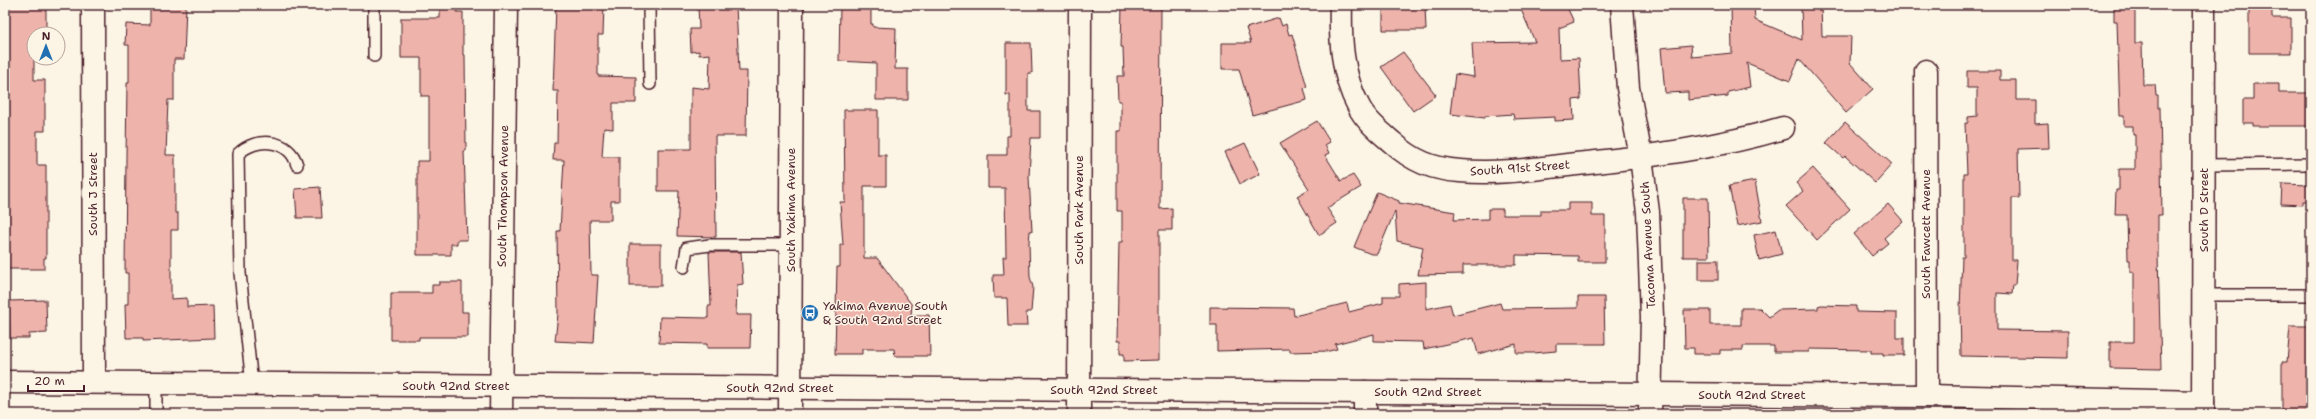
<svg xmlns="http://www.w3.org/2000/svg" width="2316" height="419" viewBox="0 0 2316 419" font-family="'Shantell Sans',sans-serif">
	<rect width="100%" height="100%" fill="#fcf5e5"/>
	<filter id="ink" filterUnits="userSpaceOnUse"><feTurbulence type="fractalNoise" baseFrequency=".025" numOctaves="2"/><feDisplacementMap in="SourceGraphic" scale="8" xChannelSelector="R" yChannelSelector="G"/><feConvolveMatrix kernelMatrix="1 2 1 2 8 2 1 2 1" color-interpolation-filters="sRGB"/></filter>
	<g filter="url(#ink)">
		<!-- building -->
		<g fill="#eeb3ab" stroke="#4a1f2b">
			<polygon points="7,5 46,5 46,34 34,34 34,80 45,80 45,131 37,131 37,165 46,165 46,258 44,258 44,269 5,269 5,25 8,25"/>
			<polygon points="150,5 186,5 184,59 174,59 174,100 168,100 166,155 175,155 175,213 178,213 178,230 171,230 171,299 187,298 187,307 213,306 214,338 143,341 143,338 126,338 125,304 128,304 128,273 125,273 126,157 127,83 129,83 129,45 125,45 126,24 150,25"/>
			<polygon points="440,5 457,5 457,12 463,12 463,55 465,55 466,151 464,151 467,240 457,240 457,244 451,244 451,255 417,255 417,161 429,161 429,96 421,96 421,58 401,58 401,18 440,18"/>
			<polygon points="556,5 604,5 603,35 598,35 598,76 636,77 636,103 613,103 613,129 604,128 602,157 619,157 619,201 611,201 611,220 590,220 591,275 598,275 594,343 555,341 558,314 557,231 560,231 564,160 553,160 554,143 557,143 558,91 553,91"/>
			<polygon points="698,5 736,5 739,71 747,71 746,136 715,136 716,237 677,236 679,191 658,191 658,149 691,149 691,87 709,89 710,54 699,55 699,51 691,52 690,29 699,29"/>
			<polygon points="840,5 871,5 871,24 873,24 873,27 896,28 895,69 908,69 908,100 876,100 876,63 839,61"/>
			<polygon points="1122,5 1161,5 1160,209 1172,208 1172,230 1159,230 1159,360 1124,361 1124,354 1120,354 1120,341 1117,341 1119,242 1122,242 1122,211 1117,211 1117,131 1121,131 1121,101 1118,101 1117,76 1124,76 1123,47 1121,47"/>
			<polygon points="1383,5 1425,5 1426,30 1383,30"/>
			<polygon points="1519,5 1566,5 1574,22 1559,28 1560,59 1579,58 1581,99 1573,100 1574,120 1555,121 1555,117 1514,119 1513,114 1485,116 1485,118 1450,114 1455,74 1474,77 1472,43 1535,42"/>
			<polygon points="1731,5 1754,5 1755,20 1802,40 1801,5 1821,5 1822,36 1851,36 1850,63 1873,89 1846,113 1799,59 1790,81 1747,63 1750,87 1728,92 1728,96 1688,100 1688,92 1665,93 1661,48 1691,45 1692,57 1732,53"/>
			<polygon points="2114,5 2135,5 2135,43 2142,43 2143,85 2155,85 2156,95 2158,95 2158,107 2160,107 2162,215 2158,215 2158,255 2161,369 2110,368 2110,342 2134,342 2134,272 2130,272 2130,260 2128,260 2127,215 2115,215 2116,190 2119,190 2119,169 2135,169 2135,135 2133,135 2133,126 2124,126 2124,116 2120,116 2117,21 2114,21"/>
			<polygon points="2249,5 2272,5 2272,18 2291,18 2291,53 2249,53"/>
			<polygon points="1279,18 1282,26 1286,24 1289,35 1292,34 1307,87 1304,88 1307,100 1252,115 1239,69 1222,69 1222,43 1251,43 1246,28"/>
			<polygon points="1006,43 1031,43 1032,73 1028,73 1028,111 1040,111 1040,138 1031,138 1029,177 1032,231 1030,231 1029,242 1030,277 1033,287 1031,312 1026,312 1027,326 1008,326 1007,298 994,298 993,275 1004,275 1003,257 1006,257 1005,188 988,188 988,155 1007,155 1007,136 1010,136 1010,95 1006,95"/>
			<polygon points="1403,52 1436,95 1413,111 1381,67"/>
			<polygon points="1967,71 2000,71 2000,80 2016,80 2016,100 2035,100 2035,124 2048,123 2049,148 2018,149 2019,198 2012,198 2012,260 2017,260 2015,285 2013,285 2012,294 1997,293 1997,330 2068,331 2068,358 1961,356 1960,308 1962,257 1964,257 1964,174 1967,174 1965,123 1968,123 1968,117 1977,116 1977,88 1967,88"/>
			<polygon points="2253,84 2279,84 2279,93 2311,93 2311,126 2253,126 2253,123 2243,123 2243,100 2253,100"/>
			<polygon points="844,110 878,110 878,155 886,155 886,186 864,186 864,258 877,258 912,305 911,315 929,315 930,356 895,356 894,349 862,349 862,354 835,354 837,267 840,267 840,245 843,245 840,202 845,202"/>
			<polygon points="1317,121 1330,142 1325,145 1329,153 1325,155 1341,181 1353,175 1361,187 1327,208 1337,223 1319,235 1297,196 1309,189 1280,143"/>
			<polygon points="1845,122 1892,164 1875,183 1845,156 1843,158 1826,143"/>
			<polygon points="1245,143 1260,174 1240,184 1225,152"/>
			<polygon points="1813,168 1850,209 1817,240 1786,206 1803,191 1796,183"/>
			<polygon points="1755,181 1762,221 1737,226 1729,186"/>
			<polygon points="2282,184 2311,185 2311,201 2303,201 2303,205 2281,204"/>
			<polygon points="320,187 322,218 297,218 295,189"/>
			<polygon points="1377,192 1399,201 1399,203 1455,212 1454,220 1488,219 1488,209 1503,209 1503,215 1541,215 1541,210 1568,210 1568,203 1592,203 1592,216 1605,216 1605,262 1578,262 1578,256 1516,255 1516,265 1463,265 1463,274 1418,275 1423,247 1397,241 1395,211 1377,254 1371,254 1354,247"/>
			<polygon points="1683,198 1708,198 1709,257 1683,257"/>
			<polygon points="1888,204 1903,221 1884,238 1888,243 1872,256 1854,234"/>
			<polygon points="1776,230 1782,254 1759,260 1754,235"/>
			<rect x="630" y="244" width="31" height="42"/>
			<polygon points="709,252 741,252 743,284 737,285 736,315 751,315 750,348 707,348 707,344 659,343 660,317 708,318 708,306 711,306"/>
			<rect x="1699" y="260" width="19" height="20"/>
			<polygon points="439,282 462,282 462,312 468,312 468,337 419,337 419,340 391,340 391,293 432,293 432,285 439,285"/>
			<polygon points="1426,282 1426,309 1450,304 1453,315 1500,303 1502,309 1578,308 1578,297 1604,297 1605,344 1556,344 1556,351 1534,353 1516,353 1516,344 1478,354 1474,338 1424,349 1423,342 1374,341 1374,334 1335,344 1337,349 1329,351 1290,352 1290,349 1217,351 1217,325 1210,325 1210,307 1293,308 1294,316 1347,303 1349,312 1383,303 1383,296 1399,296 1399,284"/>
			<polygon points="46,300 47,333 29,334 29,338 10,338 9,301"/>
			<polygon points="1821,305 1856,306 1856,312 1897,313 1897,338 1904,338 1904,355 1883,355 1883,353 1871,353 1871,350 1809,349 1809,352 1774,352 1774,346 1743,346 1743,350 1720,350 1720,354 1694,354 1694,348 1685,348 1684,310 1710,310 1710,325 1741,325 1741,308 1760,308 1769,317 1778,310 1818,309 1818,306"/>
			<polygon points="2290,326 2311,326 2310,414 2282,414 2282,362 2287,362"/>
		</g>
		<g fill="none" stroke-linecap="round" stroke-linejoin="round">
			<!-- service casing -->
			<g stroke="#4a1f2b" stroke-width="14">
				<g id="service">
					<polyline points="649,5 650,84"/>
					<polyline points="374,56 374,5"/>
					<polyline points="2204,165 2311,164"/>
					<polyline points="684,267 687,248 710,245 791,245"/>
					<polyline points="2203,295 2311,295"/>
					<polyline points="156,383 156,414"/>
					<path d="M252,384l-12,-111 -2,-119c18,-18 52,-15 59,11"/>
				</g>
			</g>
			<!-- minor casing -->
			<g stroke="#4a1f2b" stroke-width="25">
				<g id="minor">
					<polyline points="93,5 94,382"/>
					<path d="M1341,5c-1,34 1,70 17,100 7,15 22,27 35,38 20,18 39,26 67,28 42,4 85,-4 127,-8 65,-7 133,-16 196,-35"/>
					<polyline points="1622,5 1628,88 1641,157 1648,212 1652,317 1650,414"/>
					<polyline points="1926,71 1927,396"/>
					<polyline points="5,382 1927,396 2203,402"/>
					<polyline points="1365,392 1365,414"/>
					<polyline points="501,414 506,5"/>
					<polyline points="1079,414 1080,5"/>
					<polyline points="2203,414 2204,5"/>
				</g>
			</g>
			<!-- secondary casing -->
			<g stroke="#4a1f2b" stroke-width="25">
				<polyline id="secondary" points="790,414 792,5"/>
			</g>
			<!-- service -->
			<use href="#service" stroke="#fcf5e5" stroke-width="11"/>
			<!-- minor -->
			<use href="#minor" stroke="#fcf5e5" stroke-width="22"/>
			<!-- secondary -->
			<use href="#secondary" stroke="#fcf5e5" stroke-width="22"/>
		</g>
	</g>
	<!-- icons -->
	<defs>
		<g id="bus-disc" transform="scale(0.9)"><circle r="9.5" fill="#1f6fb2" stroke="#fcf5e5"/><path d="M-5-6H5V4H4V6H2V4H-2V6H-4V4H-5ZM-3.5-4V0h7V-4ZM-3.5 1.2v1.5H-2V1.2ZM2 1.2v1.5H3.5V1.2Z" fill="#fff"/></g>
	</defs>
	<g fill-rule="evenodd">
		<use href="#bus-disc" x="810" y="313"/>
	</g>
	<g text-anchor="middle" dominant-baseline="central" stroke-width="3" stroke-linejoin="round" paint-order="stroke">
		<!-- street labels -->
		<g font-size="12" fill="#4a1f2b" stroke="#fcf5e5">
			<text transform="translate(1520 168) rotate(-4)">South 91st Street</text>
			<text transform="translate(93 194) rotate(-90)">South J Street</text>
			<text transform="translate(503 196) rotate(-89)">South Thompson Avenue</text>
			<text transform="translate(791 210) rotate(-90)">South Yakima Avenue</text>
			<text transform="translate(1079 210) rotate(-90)">South Park Avenue</text>
			<text transform="translate(2204 210) rotate(-90)">South D Street</text>
			<text transform="translate(1926 234) rotate(-90)">South Fawcett Avenue</text>
			<text transform="translate(1648 245) rotate(-93)">Tacoma Avenue South</text>
			<text x="456" y="386">South 92nd Street</text>
			<text x="780" y="388">South 92nd Street</text>
			<text x="1104" y="390">South 92nd Street</text>
			<text x="1428" y="392">South 92nd Street</text>
			<text x="1752" y="395">South 92nd Street</text>
		</g>
		<!-- poi labels -->
		<g font-size="12" fill="#4a1f2b" stroke="#fcf5e5" text-anchor="start">
			<text x="823" y="306">Yakima Avenue South<tspan x="823" dy="14">&amp; South 92nd Street</tspan></text>
		</g>
	</g>
	<!-- margin -->
	<rect width="2316" height="419" fill="none" stroke="#fcf5e5" stroke-width="20"/>
	<rect x="10" y="10" width="2296" height="399" fill="none" stroke="#4a1f2b" stroke-width="1.5" filter="url(#ink)"/>
	<!-- north arrow -->
	<g transform="translate(46 46)"><circle r="19" fill="#fcf5e5" stroke="#b59f9b"/>
	<path d="M0-3L7 15L0 10L-7 15Z" fill="#1f6fb2"/>
	<text y="-6" font-size="11" font-weight="bold" text-anchor="middle" fill="#4a1f2b">N</text>
	</g>
	<!-- scale -->
	<path d="M28 385v6h56v-6" fill="none" stroke="#4a1f2b" stroke-width="2"/>
	<text x="34" y="385" font-size="12" fill="#4a1f2b" stroke="#fcf5e5" stroke-width="3" paint-order="stroke">20 m</text>
</svg>
